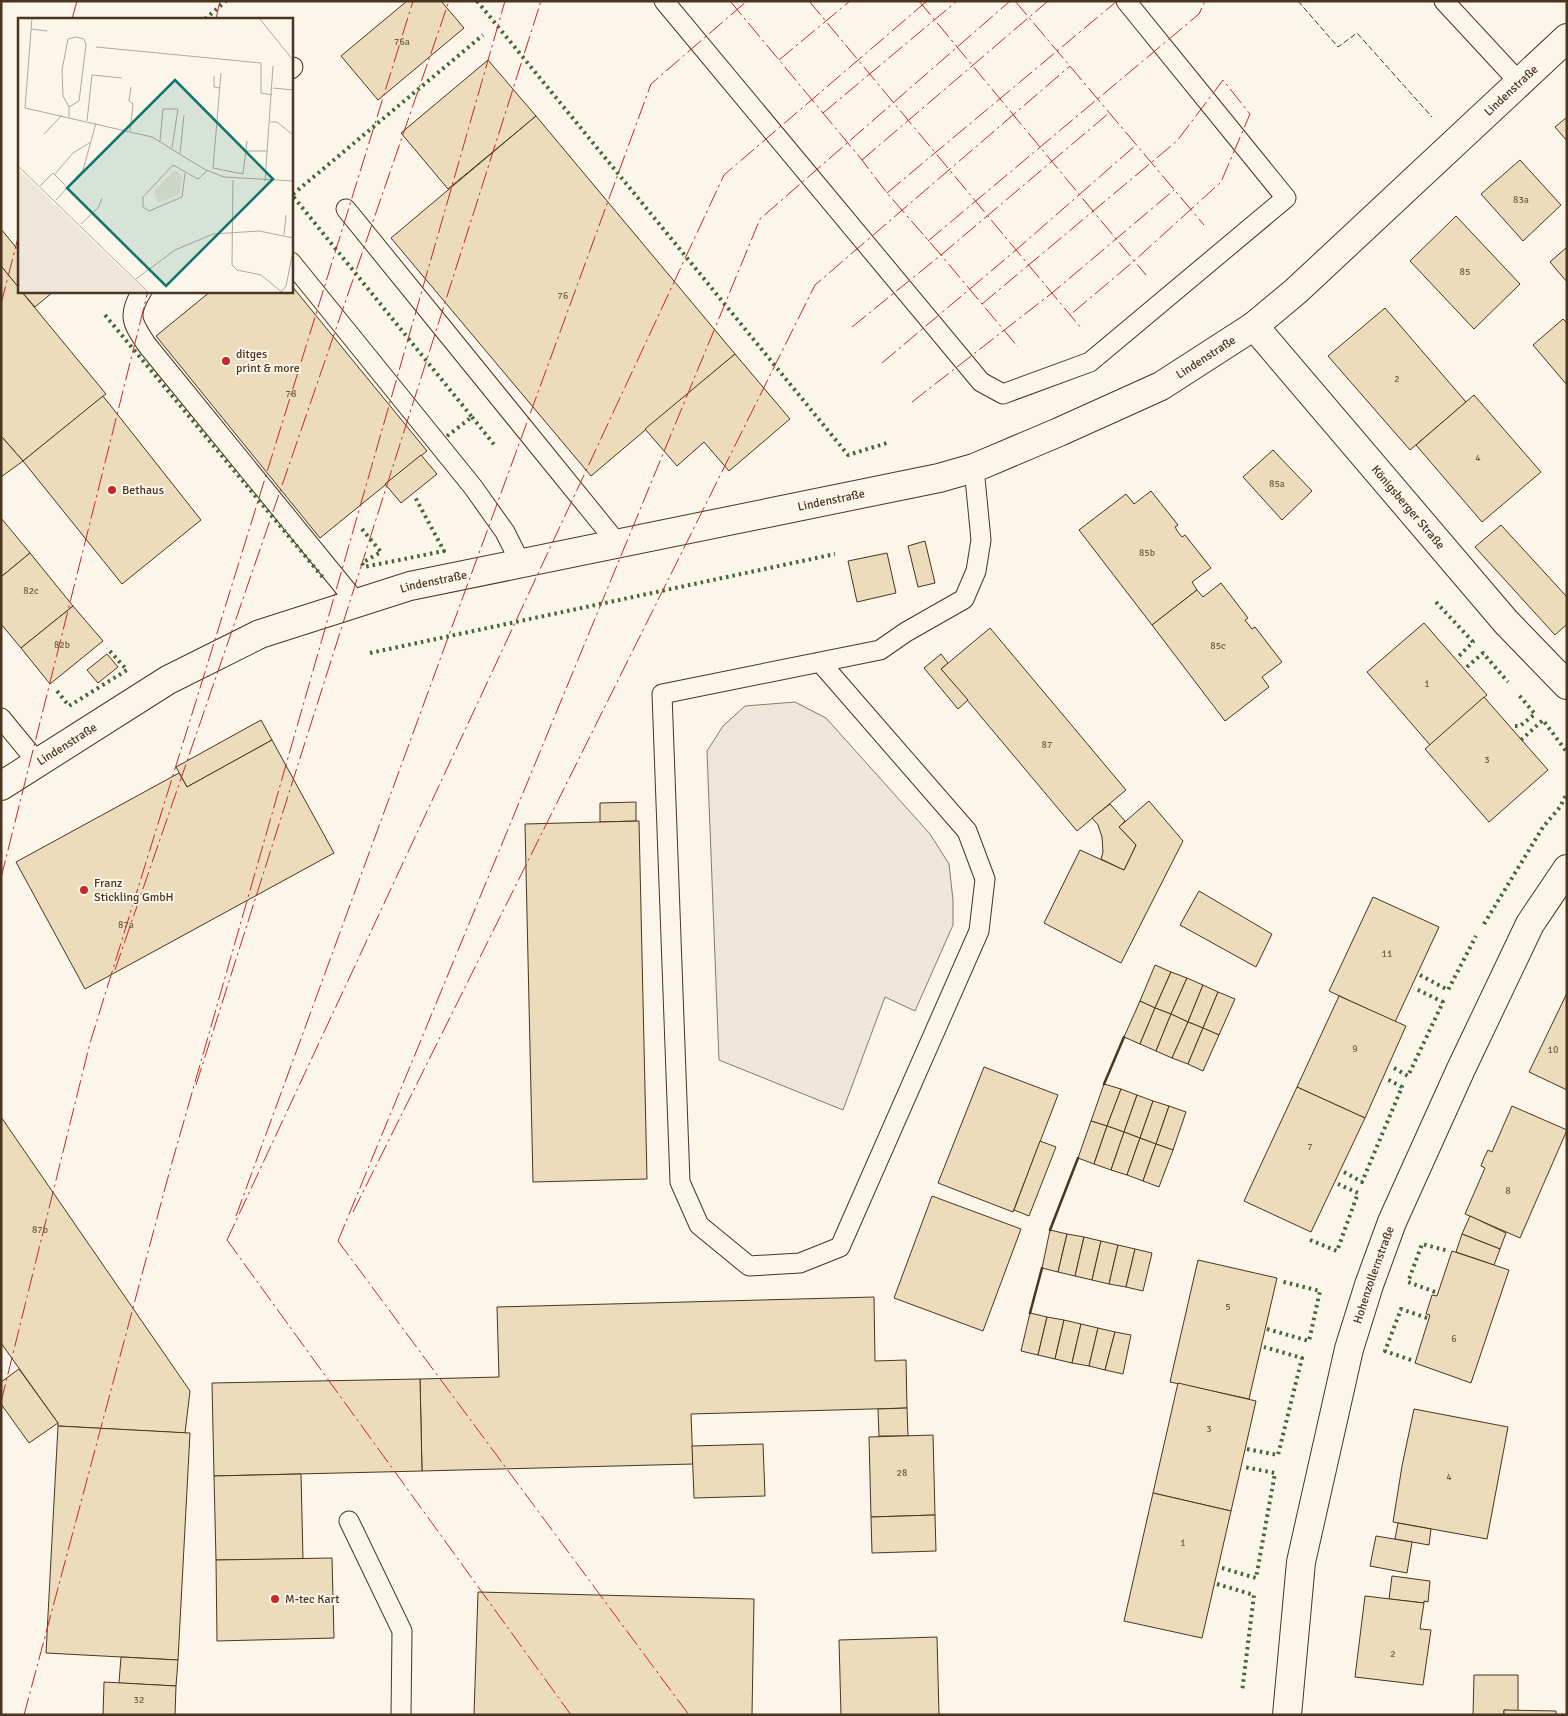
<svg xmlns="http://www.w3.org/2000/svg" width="1568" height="1716" viewBox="0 0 1568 1716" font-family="Signika,sans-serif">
	<rect width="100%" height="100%" fill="#fbf6e9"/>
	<!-- green -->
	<polygon fill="#ede6d9" stroke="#887966" points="795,702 826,718 930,834 949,864 953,900 953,925 915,1011 885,997 843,1110 719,1060 707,751 723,726 745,706"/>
	<!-- building -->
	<g fill="#ecdcbc" stroke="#4a3520">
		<polygon points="407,1 441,1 464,28 378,100 341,56"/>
		<polygon points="488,60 536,116 448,189 401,133"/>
		<polygon points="536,116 735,354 591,476 391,238"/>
		<polygon points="1567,117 1567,141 1555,127"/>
		<polygon points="1520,160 1561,205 1523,241 1481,194"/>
		<polygon points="1456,216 1520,284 1474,329 1410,261"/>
		<polygon points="1,229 19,251 19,288 1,266"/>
		<polygon points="1567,247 1567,282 1550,262"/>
		<polygon points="1,266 19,288 19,291 21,291 106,394 23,461 1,436"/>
		<polygon points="291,285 427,451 320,538 156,336 211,291 291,291"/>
		<polygon points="21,291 52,291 53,292 35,307"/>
		<polygon points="1385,308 1466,402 1410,450 1328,356"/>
		<polygon points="1563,319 1567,323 1567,385 1533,345"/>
		<polygon points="735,354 790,419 729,471 704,442 677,466 645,429"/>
		<polygon points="1474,395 1541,472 1482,522 1416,445"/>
		<polygon points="103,396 201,520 122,584 23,461"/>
		<polygon points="1,436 23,461 1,477"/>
		<polygon points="1273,450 1312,491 1282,520 1243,477"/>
		<polygon points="421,455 437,474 401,503 385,484"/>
		<polygon points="1151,491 1178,525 1175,527 1178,532 1182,537 1185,535 1211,568 1192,582 1197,590 1152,625 1079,530 1126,494 1134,504"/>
		<polygon points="1,518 30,553 1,577"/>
		<polygon points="1501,525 1567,597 1567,624 1555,635 1475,547"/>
		<polygon points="925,541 935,583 918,587 908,546"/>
		<polygon points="30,553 73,606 21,648 1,624 1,577"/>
		<polygon points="887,553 896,593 857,602 848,561"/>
		<polygon points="1221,583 1248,618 1245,620 1252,629 1255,627 1282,662 1262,677 1269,687 1225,721 1152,625 1197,590 1203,597"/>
		<polygon points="73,606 103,641 50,684 21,648"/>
		<polygon points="1424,623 1487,695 1430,745 1367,672"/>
		<polygon points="990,628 1126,790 1077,831 941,669"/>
		<polygon points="107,654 118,667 98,683 87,670"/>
		<polygon points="941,654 948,663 941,669 968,700 958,709 924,668"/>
		<polygon points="1484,697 1548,770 1489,822 1425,749"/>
		<polygon points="261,720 272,740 187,787 176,767"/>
		<polygon points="272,740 334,853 85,989 16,862 179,773 187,787"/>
		<polygon points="1149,801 1183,841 1121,963 1044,923 1080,850 1124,870 1136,845 1119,827"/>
		<polygon points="636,802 636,821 600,822 600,803"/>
		<polygon points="1110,804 1125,821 1119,827 1136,845 1124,870 1101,859 1103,852 1102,837 1098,825 1092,818"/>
		<polygon points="639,821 647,1179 533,1182 525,824"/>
		<polygon points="1199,891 1272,934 1256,967 1180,925"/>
		<polygon points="1373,897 1439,927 1395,1022 1329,991"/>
		<polygon points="1155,965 1171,972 1155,1008 1140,1001"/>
		<polygon points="1171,972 1187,978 1171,1014 1155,1008"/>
		<polygon points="1187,978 1203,985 1188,1022 1171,1014"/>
		<polygon points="1203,985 1218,992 1203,1028 1188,1022"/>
		<polygon points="1218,992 1235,999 1219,1035 1203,1028"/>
		<polygon points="1567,993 1567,1090 1529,1072"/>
		<polygon points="1339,996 1406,1026 1365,1118 1297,1087"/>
		<polygon points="1140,1001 1155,1008 1140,1044 1124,1037"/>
		<polygon points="1155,1008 1171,1014 1156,1051 1140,1044"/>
		<polygon points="1171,1014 1188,1022 1172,1058 1156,1051"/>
		<polygon points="1188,1022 1203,1028 1188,1064 1172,1058"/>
		<polygon points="1203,1028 1219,1035 1203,1071 1188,1064"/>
		<polygon points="984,1067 1058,1095 1013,1212 938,1183"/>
		<polygon points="1104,1084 1121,1089 1107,1126 1091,1121"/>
		<polygon points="1297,1087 1365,1118 1311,1232 1244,1201"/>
		<polygon points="1121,1089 1137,1095 1124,1132 1107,1126"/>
		<polygon points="1137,1095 1153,1101 1140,1138 1124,1132"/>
		<polygon points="1153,1101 1169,1106 1156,1144 1140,1138"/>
		<polygon points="1169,1106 1186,1112 1173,1150 1156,1144"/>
		<polygon points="1512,1106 1567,1130 1520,1238 1465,1214 1485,1168 1481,1166 1484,1158 1488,1150 1492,1152"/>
		<polygon points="1,1117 190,1391 185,1433 58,1426 58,1423 1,1343"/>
		<polygon points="1091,1121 1107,1126 1094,1164 1078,1158"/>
		<polygon points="1107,1126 1124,1132 1111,1170 1094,1164"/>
		<polygon points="1124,1132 1140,1138 1127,1175 1111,1170"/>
		<polygon points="1140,1138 1156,1144 1143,1181 1127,1175"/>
		<polygon points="1040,1141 1056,1147 1029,1216 1014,1210"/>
		<polygon points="1156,1144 1173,1150 1159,1187 1143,1181"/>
		<polygon points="932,1196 1021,1229 983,1331 894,1298"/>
		<polygon points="1470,1216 1506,1233 1500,1249 1462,1234"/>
		<polygon points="1050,1230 1067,1234 1058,1272 1042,1268"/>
		<polygon points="1067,1234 1084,1237 1075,1276 1058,1272"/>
		<polygon points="1462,1234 1500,1249 1494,1265 1456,1252"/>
		<polygon points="1084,1237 1101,1241 1092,1280 1075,1276"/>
		<polygon points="1101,1241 1118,1245 1109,1284 1092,1280"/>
		<polygon points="1118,1245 1135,1249 1126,1287 1109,1284"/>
		<polygon points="1135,1249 1152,1253 1143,1291 1126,1287"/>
		<polygon points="1452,1251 1509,1270 1471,1383 1415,1363 1430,1315 1426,1314 1432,1295 1437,1296"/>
		<polygon points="1198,1260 1277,1278 1249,1399 1170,1382"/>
		<polygon points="874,1297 875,1361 906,1360 907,1408 691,1414 693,1464 422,1471 420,1379 499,1377 497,1307"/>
		<polygon points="1030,1313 1047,1317 1038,1355 1021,1351"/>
		<polygon points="1047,1317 1064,1320 1055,1359 1038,1355"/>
		<polygon points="1064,1320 1081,1324 1072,1363 1055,1359"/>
		<polygon points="1081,1324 1098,1328 1089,1366 1072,1363"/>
		<polygon points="1098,1328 1115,1332 1105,1370 1089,1366"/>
		<polygon points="1115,1332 1131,1335 1123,1374 1105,1370"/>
		<polygon points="19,1369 58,1423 29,1443 1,1404 1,1382"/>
		<polygon points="420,1379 422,1471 214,1476 212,1383"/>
		<polygon points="1178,1383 1256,1401 1231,1511 1153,1493"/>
		<polygon points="907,1408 908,1436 879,1436 878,1409"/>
		<polygon points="1414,1409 1508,1427 1487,1539 1393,1522 1402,1466"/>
		<polygon points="58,1426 190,1433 178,1660 46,1653"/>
		<polygon points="933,1435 935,1515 871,1517 869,1437"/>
		<polygon points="763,1444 765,1496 694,1498 692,1446"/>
		<polygon points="301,1474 303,1559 216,1560 214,1476"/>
		<polygon points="1153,1493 1231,1511 1202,1638 1124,1621"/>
		<polygon points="935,1515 936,1551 872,1553 871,1517"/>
		<polygon points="1398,1523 1431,1529 1429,1545 1395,1539"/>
		<polygon points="1376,1536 1412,1542 1407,1573 1370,1566"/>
		<polygon points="332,1558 334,1638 217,1641 216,1560"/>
		<polygon points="1392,1576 1430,1581 1428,1602 1424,1601 1424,1603 1389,1599"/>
		<polygon points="478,1592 754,1599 752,1715 474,1715"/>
		<polygon points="1365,1596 1424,1603 1420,1629 1431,1630 1423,1685 1355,1677"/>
		<polygon points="937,1637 939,1715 841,1715 839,1640"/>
		<polygon points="121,1657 178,1660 176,1686 119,1683"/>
		<polygon points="1474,1675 1518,1675 1518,1711 1504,1710 1504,1715 1473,1715"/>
		<polygon points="104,1682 176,1686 175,1715 103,1715"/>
		<polygon points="1504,1710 1556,1711 1556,1715 1504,1715"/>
	</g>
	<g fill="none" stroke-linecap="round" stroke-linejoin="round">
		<!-- lane casing -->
		<g stroke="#4a3520" stroke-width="21">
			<g id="lane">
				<polyline points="664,1 981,382 1003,394 1090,362 1286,198 1126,1"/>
				<polyline points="1444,1 1520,83"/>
				<polyline points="291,69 293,67"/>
				<polyline points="346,209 618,544"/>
				<polyline points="291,262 473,487 505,532 521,564"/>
				<path d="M142,291c-15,24 -10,32 5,54l210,258"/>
				<polyline points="820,662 967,831 985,879 979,931 840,1247 800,1263 749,1266 699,1225 680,1182 662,694 880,650 906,632 964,599 976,571 981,540 974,468"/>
				<polyline points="1,718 38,763"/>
				<polyline points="349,1521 402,1631 401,1715"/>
			</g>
		</g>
		<!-- street casing -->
		<g stroke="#4a3520" stroke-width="30">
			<g id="street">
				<path id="s1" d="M1254,326l252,296 61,63"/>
				<path id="s2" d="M1,786l167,-106 92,-46 150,-48 529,-108 35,-10 85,-36 102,-46 93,-60 42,-35 271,-253"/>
				<path id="s3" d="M1287,1715l14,-153 48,-213 20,-64 23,-63 69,-153 69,-145 37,-55"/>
			</g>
		</g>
		<!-- lane -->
		<use href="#lane" stroke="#fbf6e9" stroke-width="19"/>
		<!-- street -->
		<use href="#street" stroke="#fbf6e9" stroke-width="28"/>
		<!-- hedge -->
		<g stroke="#436837" stroke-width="4" stroke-dasharray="2.5 4" stroke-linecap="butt">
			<polyline points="477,1 848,455 887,443"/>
			<polyline points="205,19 226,1"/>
			<polyline points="105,315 325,580"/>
			<polyline points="472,417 496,447"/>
			<polyline points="447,436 472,417 292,195 483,35"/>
			<polyline points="362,529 381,552 362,563 364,567 444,551 415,497"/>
			<polyline points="1436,602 1473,642 1458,657"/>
			<polyline points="370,653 835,554"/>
			<polyline points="1467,667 1483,653 1508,682"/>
			<polyline points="57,691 69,706 127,670 107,648"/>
			<polyline points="1515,726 1520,726 1535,714 1518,694"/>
			<polyline points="1521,740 1543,720 1566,751"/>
			<polyline points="1484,924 1543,827 1560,807 1567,793"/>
			<polyline points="1420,975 1448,990 1476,936"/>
			<polyline points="1394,1068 1408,1076 1443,1002 1414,988"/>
			<polyline points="1344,1172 1362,1182 1402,1087 1387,1079"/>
			<polyline points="1310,1240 1337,1251 1358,1193 1338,1184"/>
			<polyline points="1435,1292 1408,1282 1422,1244 1449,1251"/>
			<polyline points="1267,1329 1309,1341 1320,1291 1280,1281"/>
			<polyline points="1411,1360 1385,1351 1401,1309 1427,1318"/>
			<polyline points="1247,1449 1278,1455 1302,1358 1264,1347"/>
			<polyline points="1222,1568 1256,1578 1275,1473 1244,1467"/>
			<polyline points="1217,1584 1254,1595 1242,1692"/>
		</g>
		<!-- fence -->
		<g stroke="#4a3520" stroke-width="1" stroke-dasharray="6 2.5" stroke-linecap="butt">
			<polyline points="1298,1 1338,47 1357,33 1432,117"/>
			<polyline points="1,174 2,175"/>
		</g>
		<!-- wall -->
		<g stroke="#4a3520" stroke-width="2.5">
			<polyline points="1104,1084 1124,1037"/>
			<polyline points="1050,1230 1078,1158"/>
			<polyline points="1030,1313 1042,1268"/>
		</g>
		<!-- power -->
		<g stroke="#c62828" stroke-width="1" stroke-dasharray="18 4 2.5 4" stroke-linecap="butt">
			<polyline points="730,1 862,160 887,193 941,255 1018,347"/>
			<polyline points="809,1 1081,328"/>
			<polyline points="919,1 1146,275"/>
			<polyline points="1015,1 1204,225"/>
			<polyline points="72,19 77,1"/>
			<polyline points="216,19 220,1"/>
			<polyline points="779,60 850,1"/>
			<polyline points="823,113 957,1"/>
			<polyline points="862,160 1048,1"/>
			<polyline points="887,193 1117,1"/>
			<polyline points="928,241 1199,14 1205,1"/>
			<polyline points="1,304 19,234"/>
			<polyline points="982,304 1177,141 1223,80 1250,114 1221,182 1134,261 1070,315"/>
			<polyline points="852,327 941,255 1109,113"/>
			<polyline points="882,363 1016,250 1136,145"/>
			<polyline points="912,402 1052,293 1174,190"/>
			<polyline points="1,878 148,291"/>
			<polyline points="115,970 449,1"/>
			<polyline points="196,1085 541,1"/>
			<polyline points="353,1212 815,285 1070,66"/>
			<polyline points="236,1216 651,84 747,1"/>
			<polyline points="227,1240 724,175 927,1"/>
			<polyline points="227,1240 571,1715"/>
			<polyline points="338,1241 760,219 1010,1"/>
			<polyline points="338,1241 689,1715"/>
			<polyline points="1,1402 90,1043 413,1"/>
			<polyline points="24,1715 171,1166 505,1"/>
		</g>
	</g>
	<!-- markers -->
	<g fill="#c62828" stroke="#fbf6e9" stroke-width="2">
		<circle cx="226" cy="361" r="5"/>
		<circle cx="112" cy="490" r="5"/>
		<circle cx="84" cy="890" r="5"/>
		<circle cx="275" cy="1599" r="5"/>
	</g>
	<g text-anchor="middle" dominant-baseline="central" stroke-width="4" stroke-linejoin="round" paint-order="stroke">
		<!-- number labels -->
		<g font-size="10" fill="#725f47">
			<text x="402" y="42">76a</text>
			<text x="1521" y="200">83a</text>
			<text x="1465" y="272">85</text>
			<text x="563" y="296">76</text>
			<text x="1397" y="379">2</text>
			<text x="291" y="394">78</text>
			<text x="1478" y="458">4</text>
			<text x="1277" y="484">85a</text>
			<text x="1147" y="553">85b</text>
			<text x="31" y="591">82c</text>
			<text x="62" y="645">82b</text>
			<text x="1218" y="646">85c</text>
			<text x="1427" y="684">1</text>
			<text x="1047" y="745">87</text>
			<text x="1487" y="760">3</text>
			<text x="126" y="925">87a</text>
			<text x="1387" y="954">11</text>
			<text x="1355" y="1049">9</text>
			<text x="1553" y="1050">10</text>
			<text x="1310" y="1147">7</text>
			<text x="1508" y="1191">8</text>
			<text x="40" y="1230">87b</text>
			<text x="1228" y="1307">5</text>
			<text x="1454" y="1339">6</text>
			<text x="1209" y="1429">3</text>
			<text x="902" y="1473">28</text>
			<text x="1449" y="1477">4</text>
			<text x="1183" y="1543">1</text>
			<text x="1393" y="1654">2</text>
			<text x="139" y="1700">32</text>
		</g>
		<!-- street labels -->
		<g font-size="12" fill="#4a3520" stroke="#fbf6e9">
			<text stroke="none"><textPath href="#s2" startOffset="1698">Lindenstraße</textPath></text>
			<text stroke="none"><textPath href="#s2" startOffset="1292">Lindenstraße</textPath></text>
			<text stroke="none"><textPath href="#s2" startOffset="888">Lindenstraße</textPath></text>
			<text stroke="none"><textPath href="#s1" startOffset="238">Königsberger Straße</textPath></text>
			<text stroke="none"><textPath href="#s2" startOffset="482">Lindenstraße</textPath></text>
			<text stroke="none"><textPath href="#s2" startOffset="78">Lindenstraße</textPath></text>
			<text stroke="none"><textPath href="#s3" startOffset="450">Hohenzollernstraße</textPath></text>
		</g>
		<!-- poi labels -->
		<g font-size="12" fill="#4a3520" stroke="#fbf6e9" text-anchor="start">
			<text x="236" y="354">ditges<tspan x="236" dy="14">print &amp; more</tspan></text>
			<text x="122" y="490">Bethaus</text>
			<text x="94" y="883">Franz<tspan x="94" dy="14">Stickling GmbH</tspan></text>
			<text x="285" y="1599">M-tec Kart</text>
		</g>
	</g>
	<!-- overview -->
	<g transform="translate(18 18)">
		<rect width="275" height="275" fill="#fbf6e9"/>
		<path d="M0,151l129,124h-129zM159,153l5,6 -2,17 -22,9 -4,-11 18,-20z" fill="#ede6d9"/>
		<path fill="none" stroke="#b4a999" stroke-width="1" d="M14,0l-7,90 127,29 52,32 20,8 69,4M241,0l34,42M13,11l16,2M78,29l165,16v30l11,2M203,55l-8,95 30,6 4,-33M196,58v11l6,1M255,70l20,2M51,99v-10l-6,-11 -1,-26 6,-31 8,-2 8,2 2,6 -7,56 -10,6M69,103l5,-46 30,3M252,104h7l16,13M112,113l3,-27 -4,-3 2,-14M26,116l18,-19M142,123l3,-32h15l-6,39M228,133h21M162,135l4,-38M0,148l131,127M167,155l-3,24 -33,14 -6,-4v-10l30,-32 25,14 9,-8M37,156l18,-21 18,-11M215,162l-1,85 5,5 24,5 22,18M247,163l8,-115M22,168l13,-13 13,13M38,182l27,-30 13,-47M63,206l17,-16 4,-10M266,217l2,-20M118,261l39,-29 38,-16 46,-3 34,7M263,274l5,-6 7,-35"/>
		<path fill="#0f766e" fill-opacity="0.15" stroke="#0f766e" stroke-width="2.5" d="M157,62l98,99 -107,107 -99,-98z"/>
		<rect width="275" height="275" fill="none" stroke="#4a3520" stroke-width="2.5"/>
	</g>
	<!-- border -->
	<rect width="1568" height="1716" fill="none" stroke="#4a3520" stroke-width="5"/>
</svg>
